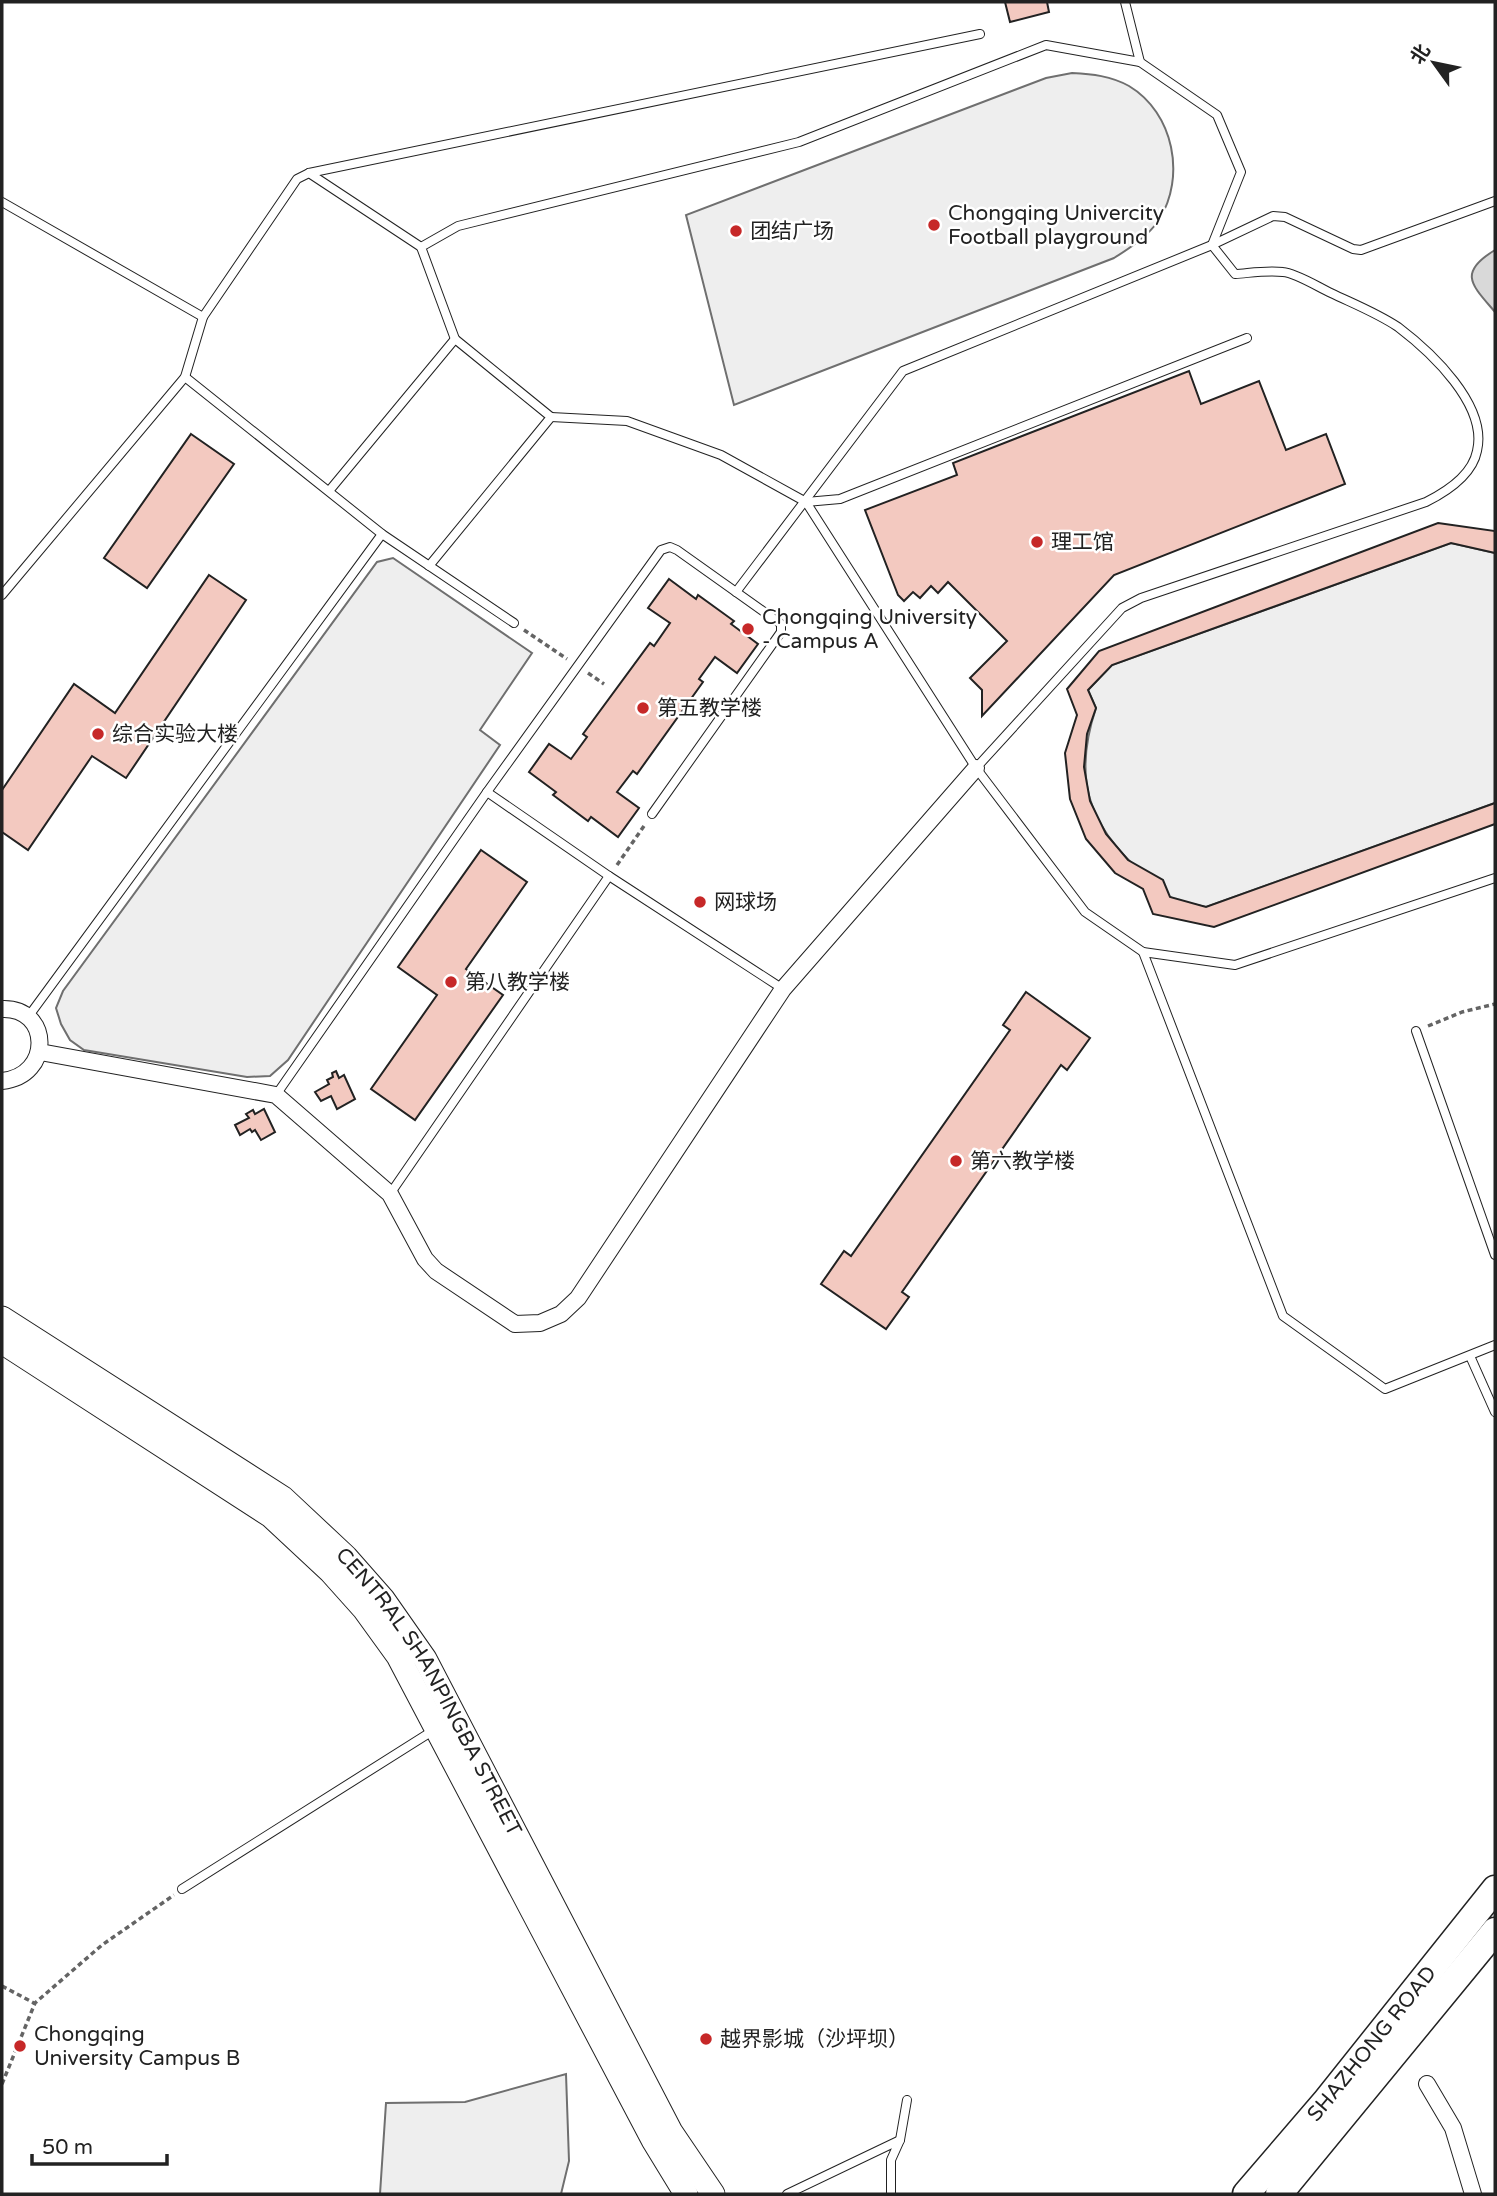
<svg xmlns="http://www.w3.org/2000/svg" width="1497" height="2196" viewBox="0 0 1497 2196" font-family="'Varela Round','Noto Sans SC',sans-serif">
	<rect width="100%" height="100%" fill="#fff"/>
	<!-- green -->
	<g fill="#eee" stroke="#6f6f6f" stroke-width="2">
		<path d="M1072,73c20,1 39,3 57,13 45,27 57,91 30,134 -11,16 -29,28 -45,38l-380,147 -48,-190 360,-137z"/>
		<path d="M1451,543l44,10v250l-289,104c-11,-3 -26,-4 -36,-10 -10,-5 -20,-17 -29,-25 -54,-48 -68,-95 -45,-164l-8,-18 24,-25z"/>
		<polygon points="393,558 532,653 480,730 500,745 288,1060 270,1076 247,1077 84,1050 70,1040 61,1024 56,1008 63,991 377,562"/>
		<polygon points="566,2074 569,2161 561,2194 380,2194 386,2103 465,2102"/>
	</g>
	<!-- water -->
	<path fill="#d9d9d9" stroke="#6f6f6f" stroke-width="2" d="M1495,250v62c-23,-27 -38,-39 0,-62z"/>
	<!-- building -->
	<g fill="#f3c9c0" stroke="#222" stroke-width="2">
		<polygon points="1005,2 1047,2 1049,12 1010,22"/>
		<polygon points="1189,371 1201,404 1259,381 1286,450 1326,434 1345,484 1114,575 982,716 982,690 970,678 1007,641 948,582 938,593 931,586 920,598 913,592 904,601 898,595 865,510 957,475 953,463"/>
		<polygon points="191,434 234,464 147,588 104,558"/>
		<polygon points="1438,523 1495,531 1495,553 1451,543 1112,665 1088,690 1096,708 1087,734 1084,767 1090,801 1106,834 1128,860 1163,880 1170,897 1206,907 1495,803 1495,824 1214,927 1153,914 1143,889 1115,873 1086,839 1070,799 1065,753 1077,715 1067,689 1099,651"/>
		<polygon points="209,575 246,600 126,778 92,756 28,850 2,832 2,790 74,684 115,713"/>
		<polygon points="669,579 696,599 698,595 734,621 731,624 758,644 737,673 715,657 699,679 703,682 637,774 633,771 617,792 639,808 618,837 591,817 588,821 553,795 556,792 529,772 549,744 571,759 587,737 583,734 650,643 654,646 670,623 648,608"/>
		<polygon points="481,850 527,882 466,969 503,995 415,1120 371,1089 437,995 398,967"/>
		<polygon points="1026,992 1090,1038 1067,1070 1061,1065 902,1292 909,1297 886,1329 821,1284 844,1251 851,1256 1010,1030 1003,1025"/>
		<polygon points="336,1071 339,1078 344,1075 355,1099 337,1109 331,1096 321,1101 315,1092 329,1084 327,1080 333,1077 332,1073"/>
		<polygon points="264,1109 275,1132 261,1140 255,1130 252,1132 250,1129 240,1135 235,1125 249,1118 246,1114 253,1110 255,1114"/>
	</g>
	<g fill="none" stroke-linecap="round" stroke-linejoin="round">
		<!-- service casing -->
		<g stroke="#222" stroke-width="10">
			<g id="service">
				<polyline points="309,173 421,247"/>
				<polyline points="2,202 203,317"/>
				<polyline points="455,339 421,247 458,226 799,142 1046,45 1140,62"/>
				<polyline points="185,377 382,534 514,623"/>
				<polyline points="551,417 627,421 721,455 806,502 976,768 1085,912 1143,952 1235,965 1495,878"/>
				<polyline points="329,491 455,339 551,417 429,566"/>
				<polyline points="806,502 840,499 1247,338"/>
				<polyline points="736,592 903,371 1212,245 1273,216 1285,217 1353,249 1361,250 1495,201"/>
				<polyline points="2,595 185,377 203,317 297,179 309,173 980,34"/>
				<path d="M976,768l146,-160 19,-10 285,-96c20,-10 46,-26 51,-51 11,-46 -46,-99 -79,-124 -21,-14 -44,-23 -67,-34 -13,-6 -35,-20 -48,-21 -16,-2 -33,1 -48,2l-23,-29 29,-73 -24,-57 -77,-53 -15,-60"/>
				<polyline points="487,792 609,876 783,989"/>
				<polyline points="1143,952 1283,1316 1385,1389 1495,1345"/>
				<polyline points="28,1017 382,534"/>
				<polyline points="1416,1031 1495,1255"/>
				<polyline points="276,1095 487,792 661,550 670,547 677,550 781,624 781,632 652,814"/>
				<polyline points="390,1194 609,876"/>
				<polyline points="1470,1356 1495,1412"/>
				<polyline points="182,1889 434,1730"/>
				<polyline points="900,2140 907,2100"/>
				<polyline points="787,2194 900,2140 891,2160 891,2194"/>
			</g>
		</g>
		<!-- minor casing -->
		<g stroke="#222" stroke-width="18">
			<g id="minor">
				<path d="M2,1009c49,-2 51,67 0,72"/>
				<polyline points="40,1052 276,1095 390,1194 425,1259 436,1271 515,1324 540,1323 561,1314 578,1298 783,989 976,768"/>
				<polyline points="1427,2084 1453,2128 1473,2194"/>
			</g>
		</g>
		<!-- secondary casing -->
		<g stroke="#222" stroke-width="25">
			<g id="secondary">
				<path id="s1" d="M2,1318l281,180 63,59 37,42 42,60 246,473 42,62"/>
				<polyline points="2,1342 271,1516 330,1571 364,1609 398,1656 653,2140 686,2194"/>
			</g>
		</g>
		<!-- primary casing -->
		<g stroke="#222" stroke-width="29">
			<g id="primary">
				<path id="s2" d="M1246,2194l79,-92 170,-213"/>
				<polyline points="1279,2194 1495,1931"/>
			</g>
		</g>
		<!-- path -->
		<g stroke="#646464" stroke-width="3.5" stroke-dasharray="5 3.5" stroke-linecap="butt">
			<polyline points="524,630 567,659"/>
			<polyline points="588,673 604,684"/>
			<polyline points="617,865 646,823"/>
			<polyline points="1428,1026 1462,1012 1495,1004"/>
			<polyline points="2,1986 34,2003"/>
			<polyline points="2,2084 35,2003 102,1945 174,1895"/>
		</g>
		<!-- service -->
		<use href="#service" stroke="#fff" stroke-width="8"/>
		<!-- minor -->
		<use href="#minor" stroke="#fff" stroke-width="16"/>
		<!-- secondary -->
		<use href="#secondary" stroke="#fff" stroke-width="23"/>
		<!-- primary -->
		<use href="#primary" stroke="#fff" stroke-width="26"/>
	</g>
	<!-- markers -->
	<g fill="#c62828" stroke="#fff" stroke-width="2.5">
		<circle cx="934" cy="225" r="7"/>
		<circle cx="736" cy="231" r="7"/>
		<circle cx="1037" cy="542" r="7"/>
		<circle cx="748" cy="629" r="7"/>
		<circle cx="643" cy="708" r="7"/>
		<circle cx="98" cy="734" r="7"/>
		<circle cx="700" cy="902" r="7"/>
		<circle cx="451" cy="982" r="7"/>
		<circle cx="956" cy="1161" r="7"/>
		<circle cx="706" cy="2039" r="7"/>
		<circle cx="20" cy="2046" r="7"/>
	</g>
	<g text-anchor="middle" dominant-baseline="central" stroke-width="5" stroke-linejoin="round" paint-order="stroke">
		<!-- poi labels -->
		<g font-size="21" fill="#222" stroke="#fff" text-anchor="start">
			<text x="948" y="213">Chongqing Univercity<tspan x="948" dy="24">Football playground</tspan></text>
			<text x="750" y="231">团结广场</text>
			<text x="1051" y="542">理工馆</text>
			<text x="762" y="617">Chongqing University<tspan x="762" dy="24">- Campus A</tspan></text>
			<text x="657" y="708">第五教学楼</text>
			<text x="112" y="734">综合实验大楼</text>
			<text x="714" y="902">网球场</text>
			<text x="465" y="982">第八教学楼</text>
			<text x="970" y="1161">第六教学楼</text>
			<text x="34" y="2034">Chongqing<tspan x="34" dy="24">University Campus B</tspan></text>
			<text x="720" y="2039">越界影城（沙坪坝）</text>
		</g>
		<!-- street labels -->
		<g font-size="21" fill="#222" stroke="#fff">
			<text stroke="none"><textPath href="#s1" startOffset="579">CENTRAL SHANPINGBA STREET</textPath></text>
			<text stroke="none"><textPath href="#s2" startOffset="196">SHAZHONG ROAD</textPath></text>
		</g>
	</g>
	<!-- border -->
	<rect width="1497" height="2196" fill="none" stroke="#222222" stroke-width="7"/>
	<!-- north arrow -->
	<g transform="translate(1434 63) rotate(303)" stroke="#ffffff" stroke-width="5" paint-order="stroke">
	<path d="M0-5L12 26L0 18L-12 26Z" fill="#222222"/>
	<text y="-10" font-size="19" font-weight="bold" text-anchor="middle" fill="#222222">北</text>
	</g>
	<!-- scale -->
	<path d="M32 2154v10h135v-10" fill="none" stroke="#222222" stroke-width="3.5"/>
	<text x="42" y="2154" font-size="21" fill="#222222" stroke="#ffffff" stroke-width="5" paint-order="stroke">50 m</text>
</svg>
